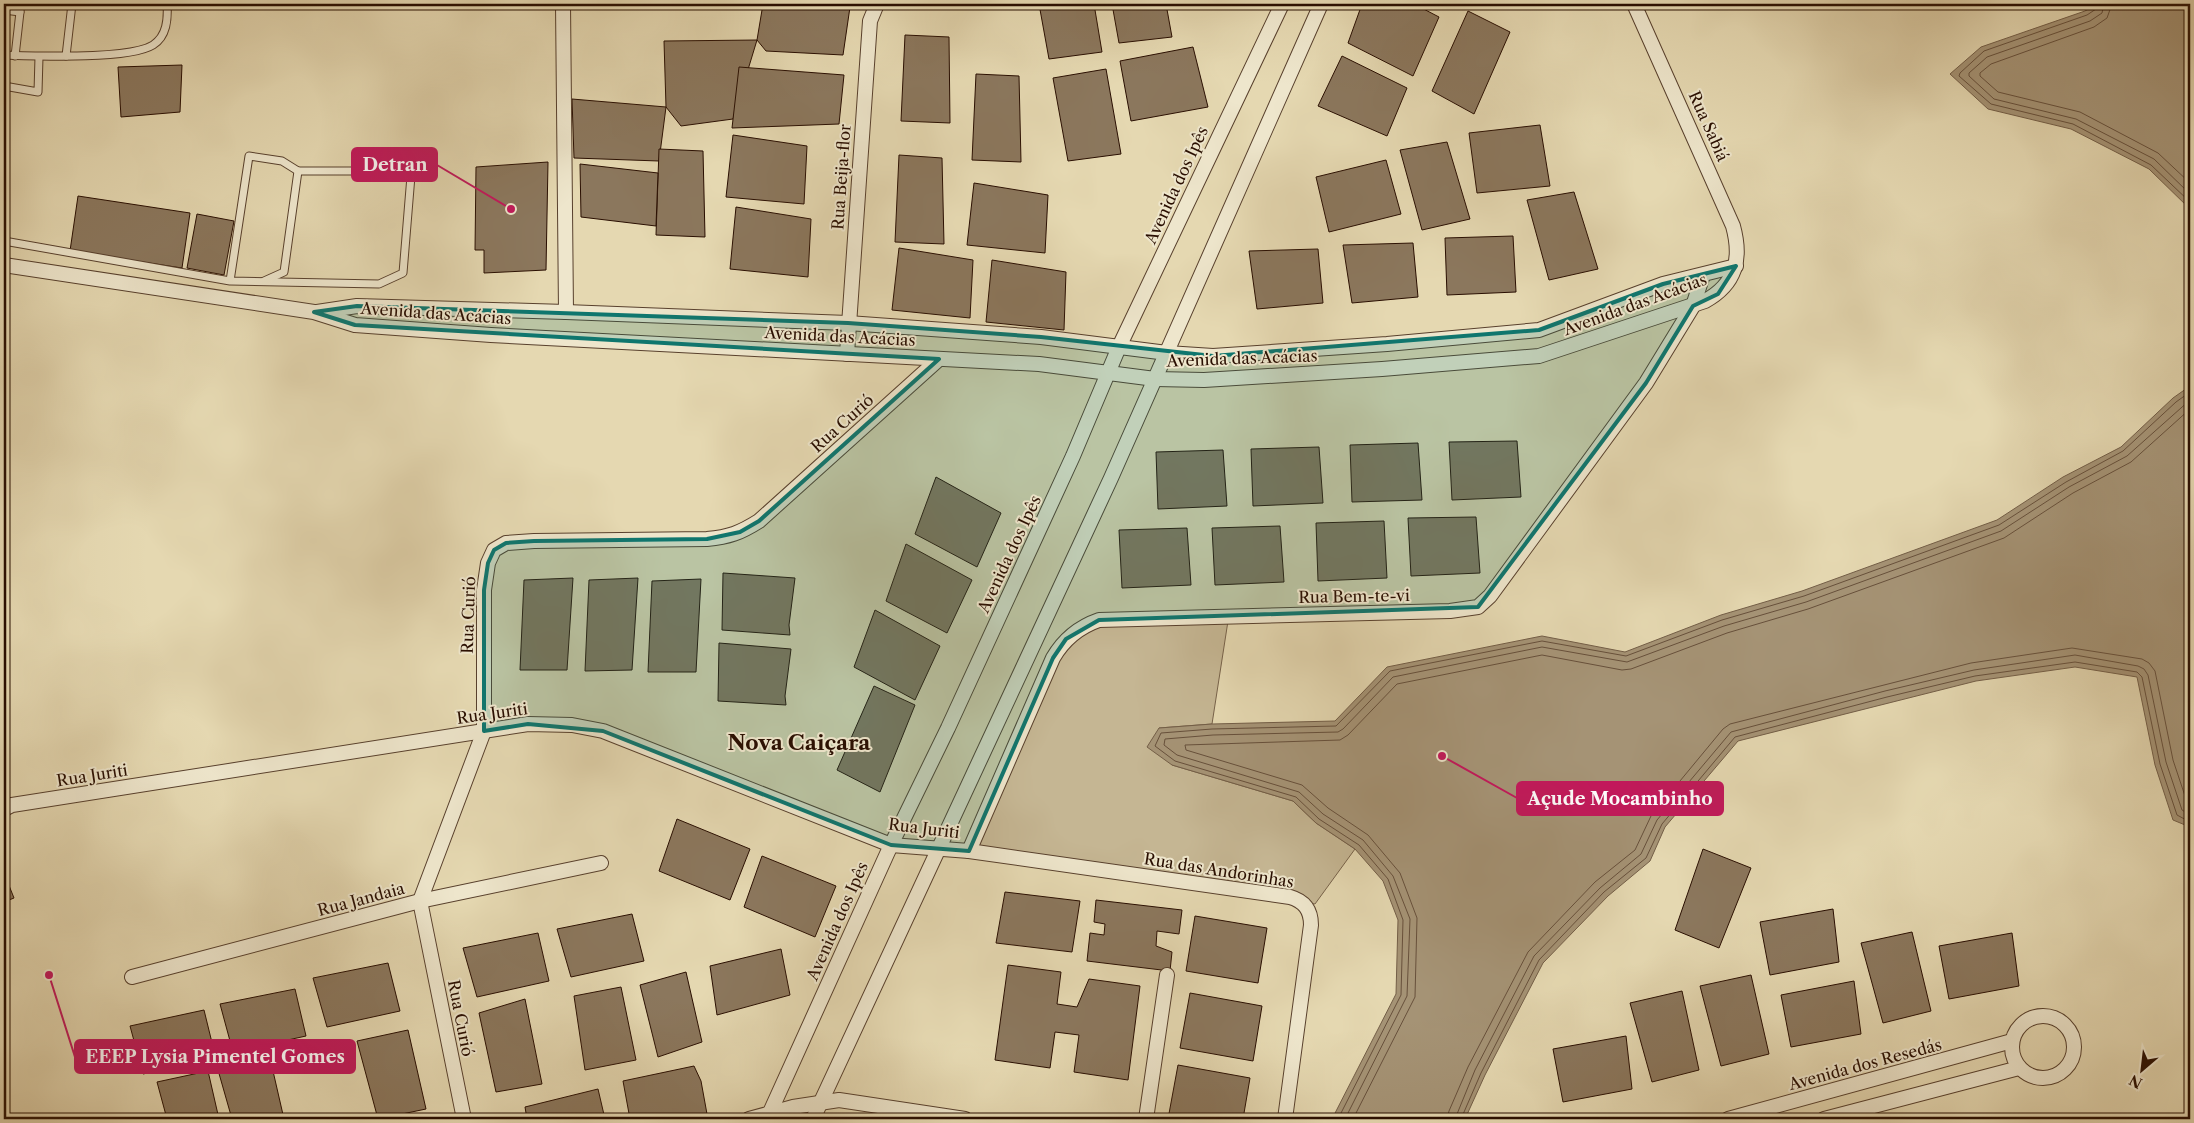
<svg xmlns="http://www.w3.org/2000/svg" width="2194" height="1123" viewBox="0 0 2194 1123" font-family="'Libre Caslon Text',serif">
	<rect width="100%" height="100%" fill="#e5d8b1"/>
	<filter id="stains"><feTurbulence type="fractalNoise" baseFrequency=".004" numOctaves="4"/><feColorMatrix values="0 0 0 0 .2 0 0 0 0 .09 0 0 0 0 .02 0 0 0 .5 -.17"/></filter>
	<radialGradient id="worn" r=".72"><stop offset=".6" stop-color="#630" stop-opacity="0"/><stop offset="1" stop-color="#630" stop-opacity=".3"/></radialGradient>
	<!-- green -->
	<polygon fill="#c5b693" stroke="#77624a" points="1228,621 1212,724 1159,728 1172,765 1293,801 1316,823 1355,849 1315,904 970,850 1056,661 1071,640 1101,625"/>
	<!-- water -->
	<g fill="#a59375" stroke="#735e47">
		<polygon points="2097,4 2190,4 2190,209 2149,169 2071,129 1988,109 1950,74 1981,47 2085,11"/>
		<polygon points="2190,386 2190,827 2173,820 2155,765 2137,677 2075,667 1976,681 1738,741 1665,827 1650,861 1608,896 1543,963 1485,1075 1465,1119 1332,1119 1396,994 1398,920 1383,881 1355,849 1316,823 1293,801 1172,765 1147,747 1159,728 1212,724 1335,721 1387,667 1542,636 1625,652 1721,615 1802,591 1997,520 2063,477 2121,447 2173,398"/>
	</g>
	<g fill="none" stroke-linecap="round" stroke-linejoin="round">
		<!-- shore -->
		<g stroke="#67503b" stroke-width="1">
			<polyline points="2098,4 2096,9 2087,15 1984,51 1960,73 1959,76 1991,104 2073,124 2151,165 2190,202"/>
			<polyline points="2104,4 2102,13 2090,21 1987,57 1969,73 1969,76 1994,99 2076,119 2154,159 2190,194"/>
			<polyline points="2112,4 2107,18 2094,27 1991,64 1980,73 1980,76 1998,92 2080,112 2158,153 2190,183"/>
			<polyline points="1338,1119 1401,995 1403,920 1388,879 1359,845 1319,819 1296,797 1175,761 1155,746 1161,733 1212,729 1336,726 1390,671 1542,641 1626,656 1722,620 1804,596 1999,525 2066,482 2123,451 2176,402 2190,392"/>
			<polyline points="1345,1119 1407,996 1410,919 1393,876 1363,840 1323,814 1299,792 1177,755 1164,745 1165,739 1213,735 1338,732 1343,729 1393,677 1542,647 1627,662 1724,626 1806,602 2001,531 2069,487 2127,456 2190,400"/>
			<polyline points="1353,1119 1415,997 1417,918 1400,873 1368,835 1328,808 1302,785 1186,750 1185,745 1340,740 1348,735 1397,684 1542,655 1622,670 1631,669 1727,633 1808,609 2004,538 2073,493 2131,462 2190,409"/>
			<polyline points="1447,1119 1449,1111 1468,1067 1528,952 1595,882 1635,850 1651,816 1723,729 1730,724 1971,663 2072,648 2142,659 2149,663 2155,671 2173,760 2188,805 2190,807"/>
			<polyline points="1455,1119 1475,1070 1534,956 1600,888 1641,854 1657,820 1731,732 1885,691 1974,670 2075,655 2138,666 2144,669 2148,675 2166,762 2182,810 2190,815"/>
			<polyline points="1461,1119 1481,1073 1539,960 1604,892 1646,858 1662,824 1735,737 1887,697 1975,676 2075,662 2137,672 2142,677 2160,764 2177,815 2190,822"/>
		</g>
	</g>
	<!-- building -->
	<g fill="#8b775d" stroke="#290e01">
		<polygon points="763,4 821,4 850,7 843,55 766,51 757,40"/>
		<polygon points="1039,4 1094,4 1102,52 1049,59"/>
		<polygon points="1112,4 1166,4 1172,37 1119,43"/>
		<polygon points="1362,4 1414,4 1439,17 1413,76 1348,43"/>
		<polygon points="1468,11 1510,32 1474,114 1432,91"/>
		<polygon points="905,35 949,37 950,123 901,121"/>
		<polygon points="757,40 733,119 681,126 666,107 664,41"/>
		<polygon points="1193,47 1208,107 1131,121 1120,61"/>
		<polygon points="1342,56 1407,88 1387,136 1318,106"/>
		<polygon points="182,65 180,112 121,117 118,67"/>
		<polygon points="739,67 844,75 839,124 732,128"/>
		<polygon points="1106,69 1121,154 1068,161 1053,78"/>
		<polygon points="976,74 1019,76 1021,162 972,160"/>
		<polygon points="572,99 666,107 659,161 574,158"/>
		<polygon points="1540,125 1550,186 1477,193 1469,133"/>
		<polygon points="733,135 807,146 804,204 726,197"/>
		<polygon points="1447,142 1470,219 1422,230 1400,150"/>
		<polygon points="659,149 703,151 705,237 656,235"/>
		<polygon points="899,155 942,158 944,244 895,242"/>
		<polygon points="1386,160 1401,214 1329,232 1316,177"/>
		<polygon points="548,162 546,270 484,273 484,250 475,250 476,167"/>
		<polygon points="580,164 658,173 656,226 581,217"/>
		<polygon points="974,183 1048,195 1045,253 967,245"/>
		<polygon points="1574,192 1598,269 1549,280 1527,200"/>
		<polygon points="78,196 190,213 182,268 70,251"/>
		<polygon points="736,207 811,219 808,277 730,269"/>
		<polygon points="197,214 234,221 224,275 187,268"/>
		<polygon points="1513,236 1516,292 1447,295 1445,238"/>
		<polygon points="1413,243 1418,297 1352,303 1343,245"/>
		<polygon points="899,248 973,260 970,318 892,310"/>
		<polygon points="1318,249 1323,303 1257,309 1249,251"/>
		<polygon points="992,260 1066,272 1064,330 986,322"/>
		<polygon points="1517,441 1521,497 1452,500 1449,442"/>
		<polygon points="1418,443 1422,500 1352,502 1350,445"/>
		<polygon points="1319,447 1323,503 1253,506 1251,449"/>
		<polygon points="1223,450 1227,506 1158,509 1156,452"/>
		<polygon points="936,477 1001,513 977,567 915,534"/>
		<polygon points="1476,517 1480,573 1411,576 1408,518"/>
		<polygon points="1384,521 1387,578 1318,581 1316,523"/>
		<polygon points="1280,526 1284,582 1215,585 1212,528"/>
		<polygon points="1187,528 1191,585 1122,588 1119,530"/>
		<polygon points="906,544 972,580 947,633 886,601"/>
		<polygon points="723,573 795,578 789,625 790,635 722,630"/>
		<polygon points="573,578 567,670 520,670 524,580"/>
		<polygon points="638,578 632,670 585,671 589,580"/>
		<polygon points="701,579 696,672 648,672 652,581"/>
		<polygon points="875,610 940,646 915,700 854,667"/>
		<polygon points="719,643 791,649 785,696 786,705 718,701"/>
		<polygon points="874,686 915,705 880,792 837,770"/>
		<polygon points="677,819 750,849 730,900 659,871"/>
		<polygon points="1703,849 1751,868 1719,948 1675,930"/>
		<polygon points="762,856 836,886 815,937 744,907"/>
		<polygon points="4,873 14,898 4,902"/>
		<polygon points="1005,892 1080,901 1072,952 996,943"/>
		<polygon points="1096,900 1182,910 1179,934 1157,931 1156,946 1172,952 1170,971 1087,961 1090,933 1104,935 1105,924 1094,922"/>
		<polygon points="1833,909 1839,962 1770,975 1760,922"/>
		<polygon points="632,914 644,961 571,977 557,929"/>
		<polygon points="1195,916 1267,928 1258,983 1186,971"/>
		<polygon points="1912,932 1931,1011 1883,1023 1861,943"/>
		<polygon points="538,933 549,981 477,997 463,948"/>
		<polygon points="2012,933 2019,986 1949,999 1939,946"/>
		<polygon points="781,949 790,995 717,1015 710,966"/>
		<polygon points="388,963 400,1011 327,1027 313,978"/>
		<polygon points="1008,965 1061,972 1057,1004 1077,1007 1089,979 1140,986 1128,1080 1074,1072 1079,1035 1055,1032 1050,1068 995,1060"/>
		<polygon points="686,972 702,1042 658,1057 640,985"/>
		<polygon points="1751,975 1769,1054 1721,1066 1700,986"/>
		<polygon points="1854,981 1861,1034 1791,1047 1781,995"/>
		<polygon points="621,987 636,1060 585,1070 574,996"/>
		<polygon points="295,989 306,1036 233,1052 220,1004"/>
		<polygon points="1682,991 1699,1070 1652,1082 1630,1003"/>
		<polygon points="1190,993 1262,1006 1253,1061 1180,1048"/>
		<polygon points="525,999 542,1084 496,1092 479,1013"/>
		<polygon points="204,1010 216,1059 143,1074 130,1026"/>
		<polygon points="408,1030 426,1109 378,1119 357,1041"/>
		<polygon points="1626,1036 1632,1089 1563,1102 1553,1049"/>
		<polygon points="270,1058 284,1119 232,1119 218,1070"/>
		<polygon points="1178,1065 1250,1078 1243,1119 1168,1119"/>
		<polygon points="694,1066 701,1081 707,1114 681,1119 630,1119 623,1081"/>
		<polygon points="208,1071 219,1119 167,1119 157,1082"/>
		<polygon points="598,1089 605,1119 527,1119 525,1107"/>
	</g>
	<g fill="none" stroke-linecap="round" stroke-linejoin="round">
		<!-- service casing -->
		<g stroke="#58402d" stroke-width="9">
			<g id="service">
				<polyline points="4,10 20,12 20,4"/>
				<path d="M4,55c31,1 125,5 149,-10 14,-9 15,-26 14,-41"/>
				<polyline points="15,56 20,12"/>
				<polyline points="66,56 72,4"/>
				<polyline points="4,86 38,92 39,57"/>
				<polyline points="4,241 230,281 379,284 403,273 411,176 381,171 298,171 282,161 249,156 230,281"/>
				<polyline points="264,281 284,272 298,171"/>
			</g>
		</g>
		<!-- minor casing -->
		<g stroke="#58402d" stroke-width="16">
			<g id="minor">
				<polyline points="563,4 566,312"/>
				<path d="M4,265l310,47 41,13 136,10 548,29 116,15 49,1 178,-11 157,-13 166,-55c31,-17 37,-42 28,-75l-99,-222"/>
				<polyline points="317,312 357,306 566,312 848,323 1041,337 1167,353 1213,356 1387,344 1539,330 1663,284 1736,266"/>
				<polyline points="847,354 870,21 877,4"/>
				<path d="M4,809l8,-4 516,-81 44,1 31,6 288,114 78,6 321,46c14,4 21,13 21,28l-26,194"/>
				<path d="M969,851l84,-193c11,-19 26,-31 46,-38l351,-9 28,-4 12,-11 156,-213 47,-77 10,-31"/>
				<polyline points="132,977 420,901 601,863"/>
				<circle cx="2043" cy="1047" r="31"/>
				<path d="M464,1119l-44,-218 64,-170v-141l4,-27 6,-13 12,-7 28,-2 173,-2c22,-2 33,-6 52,-18l180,-162"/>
				<polyline points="749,1119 793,1107 839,1100 965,1119"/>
				<polyline points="767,1119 891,845 948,728 1073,456 1119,347 1282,4"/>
				<polyline points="813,1119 1111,478 1321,4"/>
				<polyline points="1146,1119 1167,975"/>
				<polyline points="1728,1119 2012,1041"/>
				<polyline points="1824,1119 2019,1068"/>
			</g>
		</g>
		<!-- service -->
		<use href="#service" stroke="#eee6cc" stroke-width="7"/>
		<!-- minor -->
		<use href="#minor" stroke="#eee6cc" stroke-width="14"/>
	</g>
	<!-- marked area -->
	<path fill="#0f766e" fill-opacity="0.2" stroke="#0f766e" stroke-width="4" stroke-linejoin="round" d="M1736,266l-18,28 -25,12 -47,77 -168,224 -379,13 -33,19 -13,19 -84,193 -78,-6 -288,-114 -75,-7 -44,7v-141l4,-27 6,-13 12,-7 28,-2 173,-2 33,-7 19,-11 180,-162 -584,-34 -41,-13 43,-6 491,17 193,14 172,19 326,-26 124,-46z"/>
	<g text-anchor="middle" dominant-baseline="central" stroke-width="4" stroke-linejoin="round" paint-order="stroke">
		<!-- street labels -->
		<g font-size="16" fill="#290e01" stroke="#eee6cc">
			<text transform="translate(1709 126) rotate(66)">Rua Sabiá</text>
			<text transform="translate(841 177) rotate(-86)">Rua Beija-flor</text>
			<text transform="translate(1176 185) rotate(-65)">Avenida dos Ipês</text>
			<text transform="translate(1635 304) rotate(-20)">Avenida das Acácias</text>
			<text transform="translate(436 313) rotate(4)">Avenida das Acácias</text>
			<text transform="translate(840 336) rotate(3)">Avenida das Acácias</text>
			<text transform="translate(1242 358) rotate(-2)">Avenida das Acácias</text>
			<text transform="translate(842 423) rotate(-42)">Rua Curió</text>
			<text transform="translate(1009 554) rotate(-65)">Avenida dos Ipês</text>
			<text transform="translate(1354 596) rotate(-1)">Rua Bem-te-vi</text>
			<text transform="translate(468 615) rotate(-88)">Rua Curió</text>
			<text transform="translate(492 713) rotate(-8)">Rua Juriti</text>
			<text transform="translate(92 775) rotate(-9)">Rua Juriti</text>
			<text transform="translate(924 828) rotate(7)">Rua Juriti</text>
			<text transform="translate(1219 870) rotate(9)">Rua das Andorinhas</text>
			<text transform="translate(361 899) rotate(-15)">Rua Jandaia</text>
			<text transform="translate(837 921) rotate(-66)">Avenida dos Ipês</text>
			<text transform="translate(461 1018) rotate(79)">Rua Curió</text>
			<text transform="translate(1865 1064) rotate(-15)">Avenida dos Resedás</text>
		</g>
		<!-- district labels -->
		<g font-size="21" font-weight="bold" fill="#290e01" stroke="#eee6cc">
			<text x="799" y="742">Nova Caiçara</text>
		</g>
	</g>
	<!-- callouts -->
	<path fill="none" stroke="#c2185b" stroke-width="2" d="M511 209L437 165M1442 756L1517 798M49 975L75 1057"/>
	<g fill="#c2185b" stroke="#eee6cc" stroke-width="2">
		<circle cx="511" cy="209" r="5"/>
		<circle cx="1442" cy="756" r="5"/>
		<circle cx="49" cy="975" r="5"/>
	</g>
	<g fill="#c2185b" stroke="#c2185b" stroke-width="2">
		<rect x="352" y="148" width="85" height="33" rx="5"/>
		<rect x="1517" y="782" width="206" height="33" rx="5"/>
		<rect x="75" y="1040" width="280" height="33" rx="5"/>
	</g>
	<g font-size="18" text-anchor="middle" font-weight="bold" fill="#fff">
		<text x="395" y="171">Detran</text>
		<text x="1620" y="805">Açude Mocambinho</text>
		<text x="215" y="1063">EEEP Lysia Pimentel Gomes</text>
	</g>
	<!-- margin -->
	<rect width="2194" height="1123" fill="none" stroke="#e5d8b1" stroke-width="20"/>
	<rect x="5" y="5" width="2184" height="1113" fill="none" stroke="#290e01" stroke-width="2.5"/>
	<rect x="10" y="10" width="2174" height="1103" fill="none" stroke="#290e01"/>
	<!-- north arrow -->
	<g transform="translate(2142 1070) rotate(208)" stroke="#eee6cc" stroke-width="4" paint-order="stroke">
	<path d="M0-4L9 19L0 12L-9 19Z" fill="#290e01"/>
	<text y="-8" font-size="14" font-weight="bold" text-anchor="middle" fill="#290e01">N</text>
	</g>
	<rect width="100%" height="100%" filter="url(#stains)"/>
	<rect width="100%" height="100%" fill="url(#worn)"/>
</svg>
